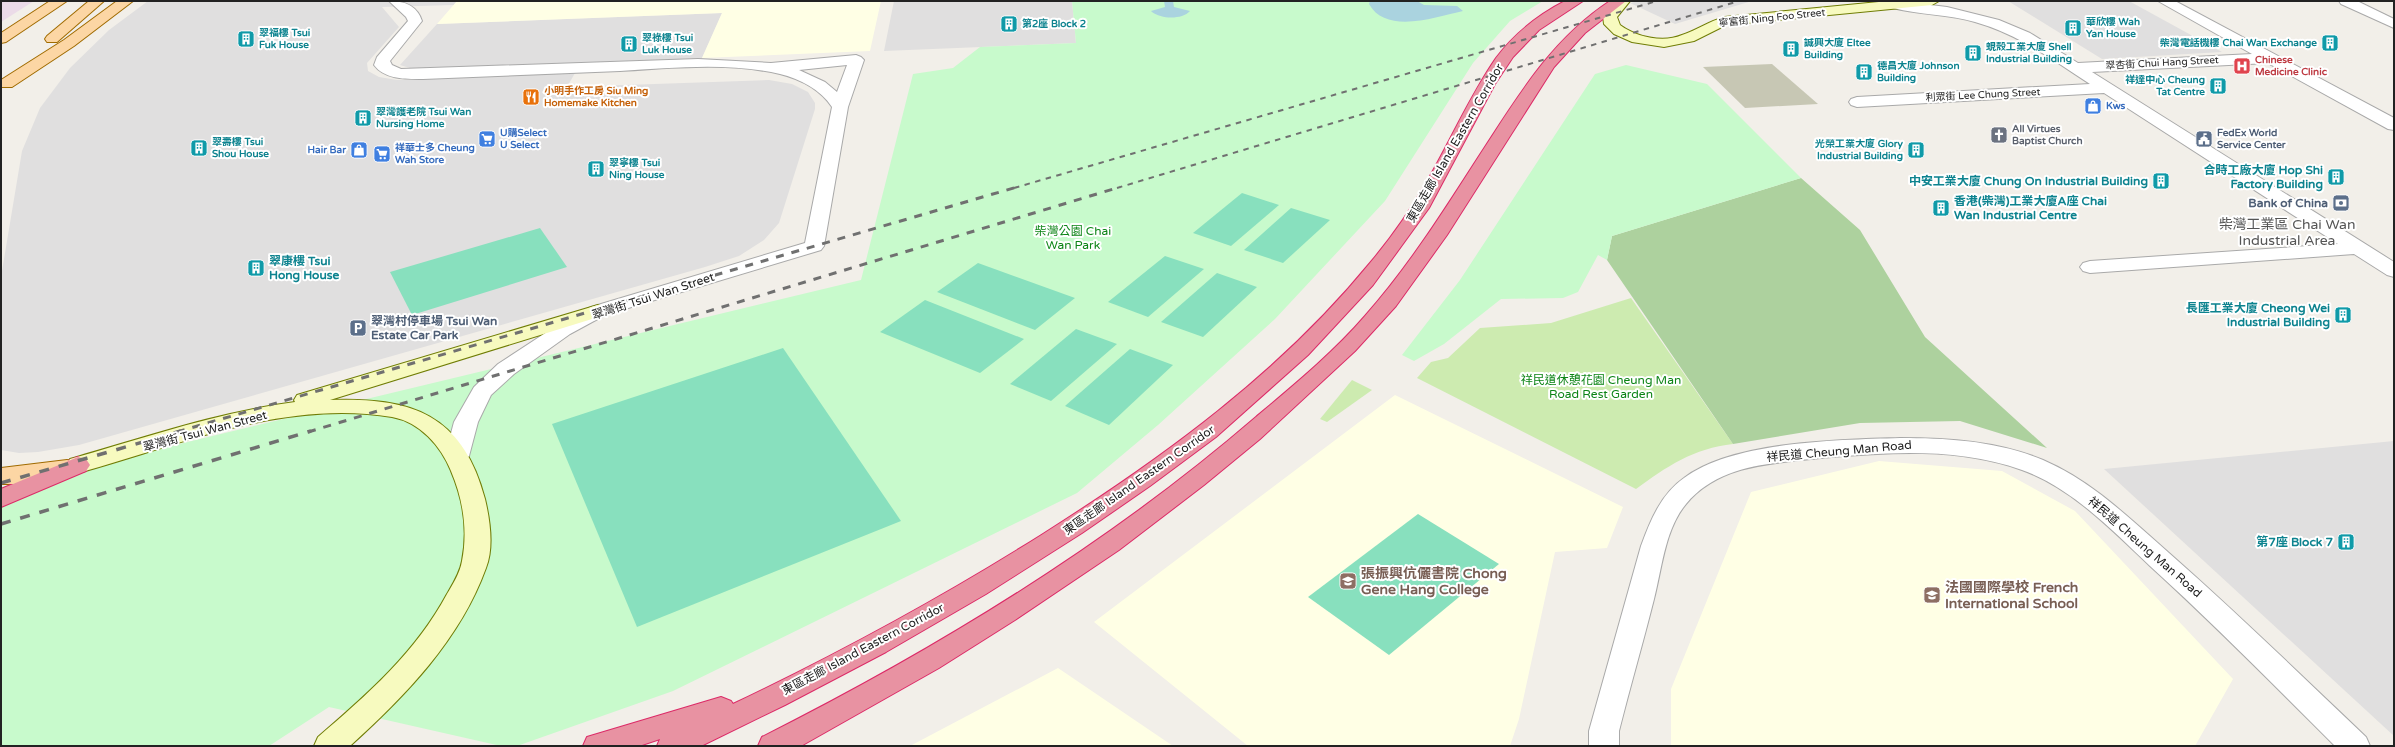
<svg xmlns="http://www.w3.org/2000/svg" width="2395" height="747" viewBox="0 0 2395 747" font-family="'Varela Round','Noto Sans TC',sans-serif">
	<rect width="100%" height="100%" fill="#f2efe9"/>
	<!-- residential -->
	<g fill="#e0dfdf">
		<polygon points="148,1 457,1 454,5 382,7 399,27 367,63 368,71 379,77 397,80 575,73 567,87 769,80 792,84 808,92 815,103 815,109 779,223 764,240 739,256 705,267 79,445 38,452 19,453 1,450 1,277 22,151 40,108 70,68 109,30"/>
		<polygon points="894,1 1072,1 1076,43 884,51"/>
		<polygon points="1638,1 1752,1 1675,24 1630,3"/>
		<polygon points="2008,1 2129,1 2222,52 2102,59"/>
		<polygon points="722,13 702,58 429,69 413,69 400,65 437,24"/>
		<polygon points="2394,441 2394,736 2104,469"/>
	</g>
	<!-- industrial -->
	<polygon fill="#ebdbe8" points="1,1 34,1 1,22"/>
	<!-- education -->
	<g fill="#ffffe5">
		<polygon points="457,1 881,1 870,51 702,58 722,13 437,24"/>
		<polygon points="1395,395 1623,507 1607,548 1555,552 1519,719 1510,746 1248,746 1094,622"/>
		<polygon points="1879,461 2002,471 2075,511 2233,679 2195,746 1671,746 1671,689 1751,492"/>
		<polygon points="1058,668 1173,746 910,746"/>
	</g>
	<!-- construction -->
	<polygon fill="#c7c7b4" points="1772,64 1818,104 1745,108 1703,67"/>
	<!-- grass -->
	<g fill="#cdebb0">
		<path d="M1631,298l102,146c-39,4 -67,23 -97,45l-219,-111 14,-16 17,-4 32,-30 71,-5z"/>
		<polygon points="1352,380 1372,390 1327,422 1320,419"/>
	</g>
	<!-- forest -->
	<polygon fill="#add19e" points="1801,178 1860,230 1925,337 2047,448 1960,421 1860,423 1733,444 1607,260 1612,236"/>
	<!-- park -->
	<g fill="#c8facc">
		<polygon points="1072,1 1543,1 1510,21 1473,63 1385,201 1275,319 1158,425 1077,493 673,691 517,746 501,746 329,707 269,746 1,746 1,487 861,280 913,74 953,68 980,47 1076,43"/>
		<polygon points="1626,65 1707,84 1801,178 1612,236 1607,260 1598,255 1578,292 1563,298 1501,299 1444,344 1414,361 1402,355 1460,280 1595,74"/>
	</g>
	<!-- pitch -->
	<g fill="#88e0be">
		<polygon points="1242,193 1279,205 1231,246 1193,233"/>
		<polygon points="1291,208 1330,220 1283,263 1244,250"/>
		<polygon points="540,228 567,267 412,315 390,272"/>
		<polygon points="1165,256 1204,269 1148,317 1108,302"/>
		<polygon points="978,263 1075,298 1035,330 937,292"/>
		<polygon points="1217,273 1257,287 1203,337 1161,322"/>
		<polygon points="925,300 1024,339 980,373 880,332"/>
		<polygon points="1076,329 1117,344 1051,401 1010,384"/>
		<polygon points="783,348 901,521 637,627 552,424"/>
		<polygon points="1130,349 1173,365 1109,425 1065,406"/>
		<polygon points="1418,514 1499,564 1389,655 1308,597"/>
	</g>
	<!-- water -->
	<g fill="#aad3df">
		<path d="M1164,1h9l1,6 16,4c-8,9 -29,8 -38,1l-1,-1 14,-4z"/>
		<path d="M1370,1h47l7,4 33,1 6,5c-27,6 -77,24 -94,-7z"/>
	</g>
	<g fill="none" stroke-linecap="round" stroke-linejoin="round">
		<!-- street casing -->
		<g stroke="#a9a9a9" stroke-width="2">
			<g id="street">
				<path d="M389,1c15,0 28,4 33,20l-32,40 2,4 9,4 297,-10 73,4 85,-8 5,2 3,3 -16,47 -24,139 -3,4 -216,65 -35,19 -56,40 -23,21 -13,27 -9,34 -4,5 -8,3 -8,-3 -4,-5 9,-34 20,-35 24,-23 58,-38 35,-19 214,-64 27,-136c-12,-18 -32,-28 -52,-33 -52,-12 -108,-6 -160,-3 -66,3 -131,5 -197,8 -16,0 -38,1 -49,-14l3,-8 31,-36 -2,-4zM847,65l-10,27 -12,-10 -26,-12z"/>
				<path d="M1897,1l50,6 52,13 31,13 48,30 174,-9 -94,-53h17l219,117v12l-6,-1 -120,-66 -176,9 302,190v15l-7,-2 -33,-21 -264,19 -7,-2 -3,-4 3,-4 7,-2 248,-17 -234,-151 -247,14 -6,-2 -2,-3 2,-3 6,-2 233,-13c-37,-24 -72,-50 -115,-62 -27,-8 -55,-7 -82,-14l-2,-3z"/>
				<polygon points="2339,1 2357,1 2394,19 2394,28 2341,4"/>
				<path d="M1900,438c48,0 98,3 143,22 49,21 86,58 126,93 67,59 132,122 197,184l4,9h-35c-61,-61 -121,-122 -185,-180 -38,-36 -78,-78 -128,-96 -64,-23 -134,-18 -201,-12 -47,5 -102,6 -135,46 -21,25 -24,64 -32,95 -11,44 -24,88 -35,132v15h-30v-15l52,-185c9,-25 20,-52 43,-68 49,-37 155,-38 216,-40z"/>
			</g>
		</g>
		<!-- secondary casing -->
		<g stroke="#707d05" stroke-width="2">
			<g id="secondary">
				<path d="M1616,1h14l-13,16 3,8c16,12 43,18 62,10 15,-5 27,-14 43,-18l164,-16h50l-7,4 -206,20 -32,16 -30,6 -32,-5 -18,-8 -10,-10 -1,-8z"/>
				<path d="M598,305l7,2 3,4 -3,4 -275,85c81,-3 133,14 155,99 5,21 9,49 1,69 -26,72 -81,128 -136,178h-36l4,-9c49,-42 98,-85 129,-143 6,-10 13,-21 15,-33 6,-30 1,-62 -11,-90 -10,-25 -31,-49 -59,-54 -108,-18 -212,28 -314,56l-8,-2 -4,-6 4,-6c74,-21 148,-47 225,-57l-1,-2 3,-5z"/>
			</g>
		</g>
		<!-- primary casing -->
		<g stroke="#a06b00" stroke-width="2">
			<g id="primary">
				<polygon points="50,1 67,1 6,42 1,43 1,33"/>
				<polygon points="89,1 104,1 57,42 47,42 45,39 47,36"/>
				<polygon points="117,1 133,1 74,46 12,87 1,87 1,80 64,40"/>
				<polygon points="67,460 76,462 79,468 76,474 15,484 1,484 1,468"/>
			</g>
		</g>
		<!-- highway casing -->
		<g stroke="#dc2a67" stroke-width="2">
			<g id="highway">
				<path d="M1565,1h18l-44,29 -26,27 -18,27 -66,124 -56,77 -65,70 -92,82 -66,49 -68,47 -96,61 -100,58 -101,53 -84,41h-44l3,-7 -21,7h-56l4,-9 134,-40 10,4 2,3c107,-51 210,-107 310,-170 120,-76 237,-161 327,-271 21,-25 40,-52 56,-80 24,-41 43,-86 70,-125 19,-25 42,-43 69,-57z"/>
				<path d="M1610,1h16l-41,32 -31,34 -107,168 -51,71 -41,45 -95,88 -56,46 -85,65 -104,70 -76,48 -138,78h-43l4,-9c175,-88 346,-192 494,-320 38,-32 77,-64 109,-101 45,-51 80,-107 116,-163 37,-57 71,-114 129,-152z"/>
				<polygon points="78,457 86,459 90,465 86,471 1,507 1,489"/>
			</g>
		</g>
		<!-- street -->
		<use href="#street" fill="#fff" fill-rule="evenodd"/>
		<!-- secondary -->
		<use href="#secondary" fill="#f7fabf" fill-rule="evenodd"/>
		<!-- primary -->
		<use href="#primary" fill="#fcd6a4" fill-rule="evenodd"/>
		<!-- highway -->
		<use href="#highway" fill="#e892a2" fill-rule="evenodd"/>
		<!-- rail-far2 -->
		<g stroke="#707070" stroke-width="2" stroke-dasharray="5.5 5.5" stroke-linecap="butt">
			<polyline points="1014,188 1657,1"/>
			<polyline points="1117,188 1739,1"/>
		</g>
		<!-- rail-far1 -->
		<g stroke="#707070" stroke-width="3" stroke-dasharray="8 8" stroke-linecap="butt">
			<polyline points="177,432 1017,187"/>
			<polyline points="308,432 1120,187"/>
		</g>
		<!-- rail -->
		<g stroke="#707070" stroke-width="3.5" stroke-dasharray="10 10" stroke-linecap="butt">
			<polyline points="1,483 181,431"/>
			<polyline points="1,524 311,431"/>
		</g>
	</g>
	<!-- icons -->
	<defs>
		<g id="building-square" transform="scale(0.9)"><rect x="-9" y="-9" width="18" height="18" rx="4" fill="#0f9aa8" stroke="#fff"/><path d="M-4-6H4V6H1V3H-1V6H-4ZM-2.5-4.3h1.7v1.8h-1.7ZM.8-4.3h1.7v1.8H.8ZM-2.5-1h1.7V.8h-1.7ZM.8-1h1.7V.8H.8Z" fill="#fff"/></g>
		<g id="hospital-square" transform="scale(0.9)"><rect x="-9" y="-9" width="18" height="18" rx="4" fill="#e0444e" stroke="#fff"/><path d="M-5-5h3v3.5h4V-5h3V5h-3V1.5h-4V5h-3Z" fill="#fff"/></g>
		<g id="restaurant-square" transform="scale(0.9)"><rect x="-9" y="-9" width="18" height="18" rx="4" fill="#e8710a" stroke="#fff"/><path d="M-5-6h1v4h1v-4h1v4h1v-4h1v5L-1.5 .5V6h-2V.5L-5-1ZM5-6V6H3V1.5H1.5Q1.5-4 5-6Z" fill="#fff"/></g>
		<g id="shop-square" transform="scale(0.9)"><rect x="-9" y="-9" width="18" height="18" rx="4" fill="#3f7fe0" stroke="#fff"/><path d="M-5-2.5h2.3a2.7 3.5 0 0 1 5.4 0H5L5.5 6h-11ZM-1.5-2.5h3a1.5 2.3 0 0 0-3 0Z" fill="#fff"/></g>
		<g id="church-square" transform="scale(0.9)"><rect x="-9" y="-9" width="18" height="18" rx="4" fill="#6b7280" stroke="#fff"/><path d="M-1.2-6h2.4v3.5h3.3v2.4h-3.3V6h-2.4V-.1h-3.3v-2.4h3.3Z" fill="#fff"/></g>
		<g id="supermarket-square" transform="scale(0.9)"><rect x="-9" y="-9" width="18" height="18" rx="4" fill="#3f7fe0" stroke="#fff"/><path d="M-6-5.5h2.5l.6 2H6L4.5 2H-2.5L-4.4-4H-6ZM-1.5 3.2a1.3 1.3 0 1 0 .1 0ZM3 3.2a1.3 1.3 0 1 0 .1 0Z" fill="#fff"/></g>
		<g id="civic-square" transform="scale(0.9)"><rect x="-9" y="-9" width="18" height="18" rx="4" fill="#5c6f8a" stroke="#fff"/><path d="M-.6-6.5H3V-4.5H.6V-3L4-1V1h2V6H-6V1h2V-1L-.6-3ZM-1.2 2.5V6h2.4V2.5Z" fill="#fff"/></g>
		<g id="bank-square" transform="scale(0.9)"><rect x="-9" y="-9" width="18" height="18" rx="4" fill="#5c6f8a" stroke="#fff"/><path d="M-6-4H6V4H-6ZM0-2.3a2.3 2.3 0 1 0 0 4.6a2.3 2.3 0 1 0 0-4.6Z" fill="#fff"/></g>
		<g id="parking-square" transform="scale(0.9)"><rect x="-9" y="-9" width="18" height="18" rx="4" fill="#5c6f8a" stroke="#fff"/><path d="M-3.5-5.5H1a3.5 3.5 0 0 1 0 7H-1V5.5H-3.5ZM-1-3.4V-.6H.8a1.4 1.4 0 0 0 0-2.8Z" fill="#fff"/></g>
		<g id="school-square" transform="scale(0.9)"><rect x="-9" y="-9" width="18" height="18" rx="4" fill="#8d6e63" stroke="#fff"/><path d="M0-5L7-2L0 1L-7-2ZM-4 1L0 2.5L4 1V4Q0 6-4 4Z" fill="#fff"/></g>
	</defs>
	<g fill-rule="evenodd">
		<use href="#building-square" x="1009" y="24"/>
		<use href="#building-square" x="2073" y="28"/>
		<use href="#building-square" x="246" y="39"/>
		<use href="#building-square" x="2330" y="43"/>
		<use href="#building-square" x="629" y="44"/>
		<use href="#building-square" x="1791" y="49"/>
		<use href="#building-square" x="1973" y="53"/>
		<use href="#hospital-square" x="2242" y="66"/>
		<use href="#building-square" x="1864" y="72"/>
		<use href="#building-square" x="2218" y="86"/>
		<use href="#restaurant-square" x="531" y="97"/>
		<use href="#shop-square" x="2093" y="106"/>
		<use href="#building-square" x="363" y="118"/>
		<use href="#church-square" x="1999" y="135"/>
		<use href="#supermarket-square" x="487" y="139"/>
		<use href="#civic-square" x="2204" y="139"/>
		<use href="#building-square" x="199" y="148"/>
		<use href="#shop-square" x="359" y="150"/>
		<use href="#building-square" x="1916" y="150"/>
		<use href="#supermarket-square" x="382" y="154"/>
		<use href="#building-square" x="596" y="169"/>
		<use href="#building-square" x="2336" y="177"/>
		<use href="#building-square" x="2161" y="181"/>
		<use href="#bank-square" x="2341" y="203"/>
		<use href="#building-square" x="1941" y="208"/>
		<use href="#building-square" x="256" y="268"/>
		<use href="#building-square" x="2343" y="315"/>
		<use href="#parking-square" x="358" y="328"/>
		<use href="#building-square" x="2346" y="542"/>
		<use href="#school-square" x="1348" y="581"/>
		<use href="#school-square" x="1932" y="595"/>
	</g>
	<g text-anchor="middle" dominant-baseline="central" stroke-width="4" stroke-linejoin="round" paint-order="stroke">
		<!-- far-street labels -->
		<g font-size="10" fill="#222" stroke="#fff">
			<text transform="translate(1772 18) rotate(-6)">寧富街 Ning Foo Street</text>
			<text transform="translate(2162 63) rotate(-3)">翠杏街 Chui Hang Street</text>
			<text transform="translate(1983 95) rotate(-3)">利眾街 Lee Chung Street</text>
		</g>
		<!-- far-culture labels -->
		<g font-size="10" font-weight="bold" fill="#0d838f" stroke="#fff" text-anchor="start">
			<text x="2086" y="22">華欣樓 Wah<tspan x="2086" dy="12">Yan House</tspan></text>
			<text x="1022" y="24">第2座 Block 2</text>
			<text x="259" y="33">翠福樓 Tsui<tspan x="259" dy="12">Fuk House</tspan></text>
			<text x="642" y="38">翠祿樓 Tsui<tspan x="642" dy="12">Luk House</tspan></text>
			<text x="1804" y="43">誠興大廈 Eltee<tspan x="1804" dy="12">Building</tspan></text>
			<text x="2317" y="43" text-anchor="end">柴灣電話機樓 Chai Wan Exchange</text>
			<text x="1986" y="47">蜆殼工業大廈 Shell<tspan x="1986" dy="12">Industrial Building</tspan></text>
			<text x="1877" y="66">德昌大廈 Johnson<tspan x="1877" dy="12">Building</tspan></text>
			<text x="2205" y="80" text-anchor="end">祥達中心 Cheung<tspan x="2205" dy="12">Tat Centre</tspan></text>
			<text x="376" y="112">翠灣護老院 Tsui Wan<tspan x="376" dy="12">Nursing Home</tspan></text>
			<text x="212" y="142">翠壽樓 Tsui<tspan x="212" dy="12">Shou House</tspan></text>
			<text x="1903" y="144" text-anchor="end">光榮工業大廈 Glory<tspan x="1903" dy="12">Industrial Building</tspan></text>
			<text x="609" y="163">翠寧樓 Tsui<tspan x="609" dy="12">Ning House</tspan></text>
		</g>
		<!-- far-health labels -->
		<g font-size="10" font-weight="bold" fill="#be3a42" stroke="#fff" text-anchor="start">
			<text x="2255" y="60">Chinese<tspan x="2255" dy="12">Medicine Clinic</tspan></text>
		</g>
		<!-- far-food labels -->
		<g font-size="10" font-weight="bold" fill="#c56008" stroke="#fff" text-anchor="start">
			<text x="544" y="91">小明手作工房 Siu Ming<tspan x="544" dy="12">Homemake Kitchen</tspan></text>
		</g>
		<!-- far-shop labels -->
		<g font-size="10" font-weight="bold" fill="#366cbe" stroke="#fff" text-anchor="start">
			<text x="2106" y="106">Kws</text>
			<text x="500" y="133">U購Select<tspan x="500" dy="12">U Select</tspan></text>
			<text x="395" y="148">祥華士多 Cheung<tspan x="395" dy="12">Wah Store</tspan></text>
			<text x="346" y="150" text-anchor="end">Hair Bar</text>
		</g>
		<!-- far-worship labels -->
		<g font-size="10" font-weight="bold" fill="#5b616d" stroke="#fff" text-anchor="start">
			<text x="2012" y="129">All Virtues<tspan x="2012" dy="12">Baptist Church</tspan></text>
		</g>
		<!-- far-service labels -->
		<g font-size="10" font-weight="bold" fill="#4e5e75" stroke="#fff" text-anchor="start">
			<text x="2217" y="133">FedEx World<tspan x="2217" dy="12">Service Center</tspan></text>
		</g>
		<!-- street labels -->
		<g font-size="12" fill="#222" stroke="#fff">
			<text transform="translate(1455 143) rotate(-60)">東區走廊 Island Eastern Corridor</text>
			<text transform="translate(653 296) rotate(-18)">翠灣街 Tsui Wan Street</text>
			<text transform="translate(205 431) rotate(-15)">翠灣街 Tsui Wan Street</text>
			<text transform="translate(1839 451) rotate(-5)">祥民道 Cheung Man Road</text>
			<text transform="translate(1139 480) rotate(-35)">東區走廊 Island Eastern Corridor</text>
			<text transform="translate(2145 547) rotate(41)">祥民道 Cheung Man Road</text>
			<text transform="translate(863 649) rotate(-28)">東區走廊 Island Eastern Corridor</text>
		</g>
		<!-- culture labels -->
		<g font-size="12" font-weight="bold" fill="#0d838f" stroke="#fff" text-anchor="end">
			<text x="2323" y="170">合時工廠大廈 Hop Shi<tspan x="2323" dy="14">Factory Building</tspan></text>
			<text x="2148" y="181">中安工業大廈 Chung On Industrial Building</text>
			<text x="1954" y="201" text-anchor="start">香港(柴灣)工業大廈A座 Chai<tspan x="1954" dy="14">Wan Industrial Centre</tspan></text>
			<text x="269" y="261" text-anchor="start">翠康樓 Tsui<tspan x="269" dy="14">Hong House</tspan></text>
			<text x="2330" y="308">長匯工業大廈 Cheong Wei<tspan x="2330" dy="14">Industrial Building</tspan></text>
			<text x="2333" y="542">第7座 Block 7</text>
		</g>
		<!-- service labels -->
		<g font-size="12" font-weight="bold" fill="#4e5e75" stroke="#fff" text-anchor="end">
			<text x="2328" y="203">Bank of China</text>
			<text x="371" y="321" text-anchor="start">翠灣村停車場 Tsui Wan<tspan x="371" dy="14">Estate Car Park</tspan></text>
		</g>
		<!-- park labels -->
		<g font-size="12" fill="#0c8416" stroke="#fff">
			<text x="1073" y="231">柴灣公園 Chai<tspan x="1073" dy="14">Wan Park</tspan></text>
			<text x="1601" y="380">祥民道休憩花園 Cheung Man<tspan x="1601" dy="14">Road Rest Garden</tspan></text>
		</g>
		<!-- quarter labels -->
		<g font-size="14" fill="#555" stroke="#fff">
			<text x="2287" y="224">柴灣工業區 Chai Wan<tspan x="2287" dy="16">Industrial Area</tspan></text>
		</g>
		<!-- near-education labels -->
		<g font-size="14" font-weight="bold" fill="#785e54" stroke="#fff" text-anchor="start">
			<text x="1361" y="573">張振興伉儷書院 Chong<tspan x="1361" dy="16">Gene Hang College</tspan></text>
			<text x="1945" y="587">法國國際學校 French<tspan x="1945" dy="16">International School</tspan></text>
		</g>
	</g>
	<!-- border -->
	<rect width="2395" height="747" fill="none" stroke="#222222" stroke-width="4"/>
</svg>
